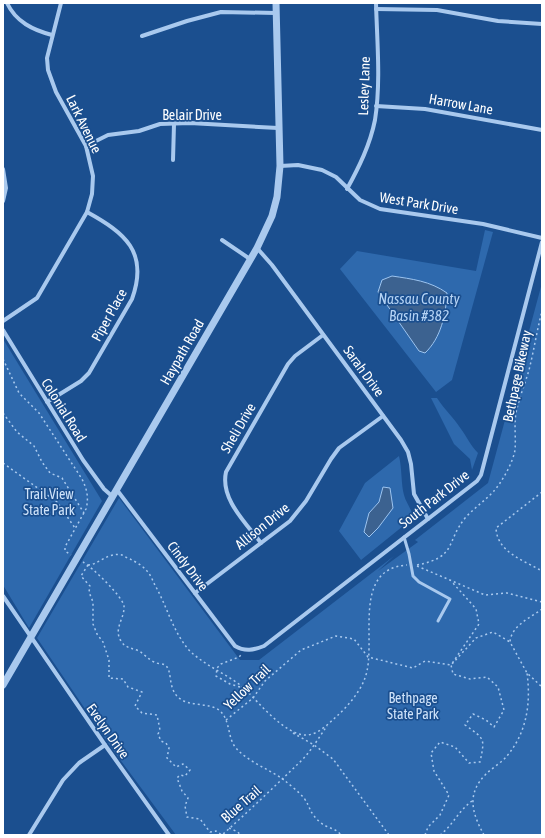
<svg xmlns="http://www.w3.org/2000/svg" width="545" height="838" viewBox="0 0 545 838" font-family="'Asap Condensed',sans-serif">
	<rect width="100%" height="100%" fill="#1b4f8f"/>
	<!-- green -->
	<g fill="#2e69ad" fill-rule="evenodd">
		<path d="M485,230l8,2 -41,148 -16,12 -96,-123 17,-18 119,20zM378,292l53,56 -12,3z"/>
		<polygon points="542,283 542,835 176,835 113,750 37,638 119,498 240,660 259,660 394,556 378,571 418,542 415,540 488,483"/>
		<polygon points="3,339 102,501 29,628 3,585"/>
		<path d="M431,398h6c7,11 17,20 24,31 6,8 9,16 17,24l-6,17 -2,-11 -16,-15z"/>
		<path d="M399,456c3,12 2,29 5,39 2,8 8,14 9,23l-52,42 -22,-29 26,-48zM379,502l6,17 -16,18v-24z"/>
	</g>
	<!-- water -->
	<g fill="#3c6290" stroke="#9cc4f0">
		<path d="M392,276c20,3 38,5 55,17 -1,21 -6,45 -22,60l-6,-2 -41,-59 4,-12z"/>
		<polygon points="383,487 390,488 393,508 378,528 369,537 364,532 369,513 379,502"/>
	</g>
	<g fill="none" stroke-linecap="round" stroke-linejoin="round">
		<!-- path -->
		<g stroke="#a9c9ee" stroke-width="1.5" stroke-dasharray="2 3" stroke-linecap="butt">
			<path d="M3,359l16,34 20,20 43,66c5,10 7,19 4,30l-21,38v4l6,4"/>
			<polyline points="3,413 17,432 34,446 42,462 50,473 62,478 84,513"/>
			<polyline points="3,463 57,502 75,528"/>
			<path d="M542,492l-46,36c1,24 27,32 46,43"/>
			<path d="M83,562c9,5 40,35 41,44 1,12 -11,23 -3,35 4,7 11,7 18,10 5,3 9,8 15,11 3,2 8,1 11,3 8,5 2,23 14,33 11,9 28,4 40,12 12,10 8,28 17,38 12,14 33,21 48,32 6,5 15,12 20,18 7,10 5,15 17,25 6,5 15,5 20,12"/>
			<path d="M88,565c10,0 19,-13 34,-10 2,1 5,3 8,4 6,3 13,7 17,12 4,4 6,11 9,16 11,20 17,44 32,62 16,17 40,25 57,40 14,14 41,47 62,46 12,-1 21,-11 30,-19 11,-10 23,-24 28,-38 13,-35 -15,-109 42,-113"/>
			<path d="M88,565l-7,11 9,10 -1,6 4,10v22l4,10 6,8 6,18v18l14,1 5,8 14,5 -7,14 7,7 15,2 3,15 -2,4 3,7 5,2 3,5 -2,10 9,9 7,-3 7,6 -5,6 -5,-1 -3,3 5,13 6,7 -3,8 2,11 13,2 10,13 6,-1 6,4c27,-24 53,-49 79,-74 11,-11 18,-24 26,-35"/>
			<path d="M417,565c41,-8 28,-23 49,-48 11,-12 25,-20 34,-34 6,-9 13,-22 15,-33 1,-12 -1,-25 1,-37 3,-15 9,-29 13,-43 5,-20 8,-40 13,-59"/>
			<polyline points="417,566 485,595 507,593 542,602"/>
			<path d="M542,609c-12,9 -31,17 -32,33l17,31 15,14"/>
			<polyline points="240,687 230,684 216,676 217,668 221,664 239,657 241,655"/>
			<polyline points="226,720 253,698 265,681 301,650 336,636 354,639 368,657 413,668 425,661 451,665 476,638 493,632 510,642"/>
			<polyline points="293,733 314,745 333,759 389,835"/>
			<polyline points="229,828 238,832 240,835"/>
			<path d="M425,835l3,-8 12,-12 9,-20 -15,-24 -3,-18 9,-11 15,5 14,16 11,-1c5,-24 5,-23 -15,-37l8,-11 13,6 8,7 10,-17 -6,-23 -11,-10 -17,2 -17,-5 -2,-9 28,-41 -3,-15 -23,-26"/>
			<path d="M440,835c14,-11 18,-24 32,-34"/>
			<path d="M484,835c-12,-22 -18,-41 2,-61 6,-6 15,-11 21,-18 20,-24 24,-53 20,-83"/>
		</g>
		<!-- service -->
		<polyline stroke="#a9c9ee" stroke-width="3" points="404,537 409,554 413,576 419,582 450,599 438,621"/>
		<!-- minor -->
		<g stroke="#a9c9ee" stroke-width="4">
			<path d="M7,3c9,19 26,27 45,32"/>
			<polyline points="376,9 437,10 498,21 542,24"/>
			<polyline points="142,36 187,21 221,12 276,13"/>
			<polyline points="376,106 425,109 542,130"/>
			<polyline points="86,146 108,135 139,131 160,124 190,123 278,128"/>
			<polyline points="173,160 174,124"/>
			<polyline points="280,166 298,165 322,170 336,177 360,200 380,209 483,224 542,238"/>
			<polyline points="3,169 6,188 3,201"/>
			<path d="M347,189c12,-22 23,-44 28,-69 6,-38 2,-79 1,-117"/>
			<polyline points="222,240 250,259"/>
			<polyline points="257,248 272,265 401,440 408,452 411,464 414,494 428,519"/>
			<polyline points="3,321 37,298 87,212 92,194 93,176 86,146 56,92 48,70 47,58 61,3"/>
			<polyline points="3,330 83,460 104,489 113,497"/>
			<path d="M47,402l34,-21 8,-8 43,-74c17,-47 -7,-66 -45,-87"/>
			<path d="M117,490l118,156c10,6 19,4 29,0l213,-165 4,-6 61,-233"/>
			<path d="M261,543c-15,-20 -41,-44 -35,-71l62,-108 7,-8 28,-21"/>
			<polyline points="195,593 290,521 306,501 331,459 339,448 383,416"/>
			<polyline points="3,596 105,745 169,835"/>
			<polyline points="29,835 63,780 79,763 105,745"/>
		</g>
		<!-- tertiary -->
		<polyline stroke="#a9c9ee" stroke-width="7" points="3,685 257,248 272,216 277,197 280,166 276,3"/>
	</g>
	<g text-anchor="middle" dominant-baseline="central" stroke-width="3.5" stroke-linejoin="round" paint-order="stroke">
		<!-- street labels -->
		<g font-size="14" fill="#fff" stroke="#1b4f8f">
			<text transform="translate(364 86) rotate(-88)">Lesley Lane</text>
			<text transform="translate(461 104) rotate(10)">Harrow Lane</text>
			<text x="192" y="115">Belair Drive</text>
			<text transform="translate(84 124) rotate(64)">Lark Avenue</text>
			<text transform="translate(419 203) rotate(9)">West Park Drive</text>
			<text transform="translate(109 315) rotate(-61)">Piper Place</text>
			<text transform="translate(182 352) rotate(-60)">Haypath Road</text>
			<text transform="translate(364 371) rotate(54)">Sarah Drive</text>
			<text transform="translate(517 376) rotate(-78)">Bethpage Bikeway</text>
			<text transform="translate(64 410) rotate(58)">Colonial Road</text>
			<text transform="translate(238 428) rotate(-60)">Sheli Drive</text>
			<text transform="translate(434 499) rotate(-38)">South Park Drive</text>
			<text transform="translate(262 526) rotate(-39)">Allison Drive</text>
			<text transform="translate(188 566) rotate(53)">Cindy Drive</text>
			<text transform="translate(247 687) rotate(-44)">Yellow Trail</text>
			<text transform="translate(108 731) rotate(55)">Evelyn Drive</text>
			<text transform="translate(241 804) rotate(-41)">Blue Trail</text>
		</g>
		<!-- park labels -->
		<g font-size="14" fill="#cfe3fa" stroke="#1b4f8f">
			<text x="49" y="494">Trail View<tspan x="49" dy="16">State Park</tspan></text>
			<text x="413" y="698">Bethpage<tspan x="413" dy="16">State Park</tspan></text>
		</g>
		<!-- water labels -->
		<g font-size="15" font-style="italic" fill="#b5d3f5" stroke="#1b4f8f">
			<text x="419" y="298">Nassau County<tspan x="419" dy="17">Basin #382</tspan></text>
		</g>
	</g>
	<!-- border -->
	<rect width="545" height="838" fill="none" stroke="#ffffff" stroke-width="8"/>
</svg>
